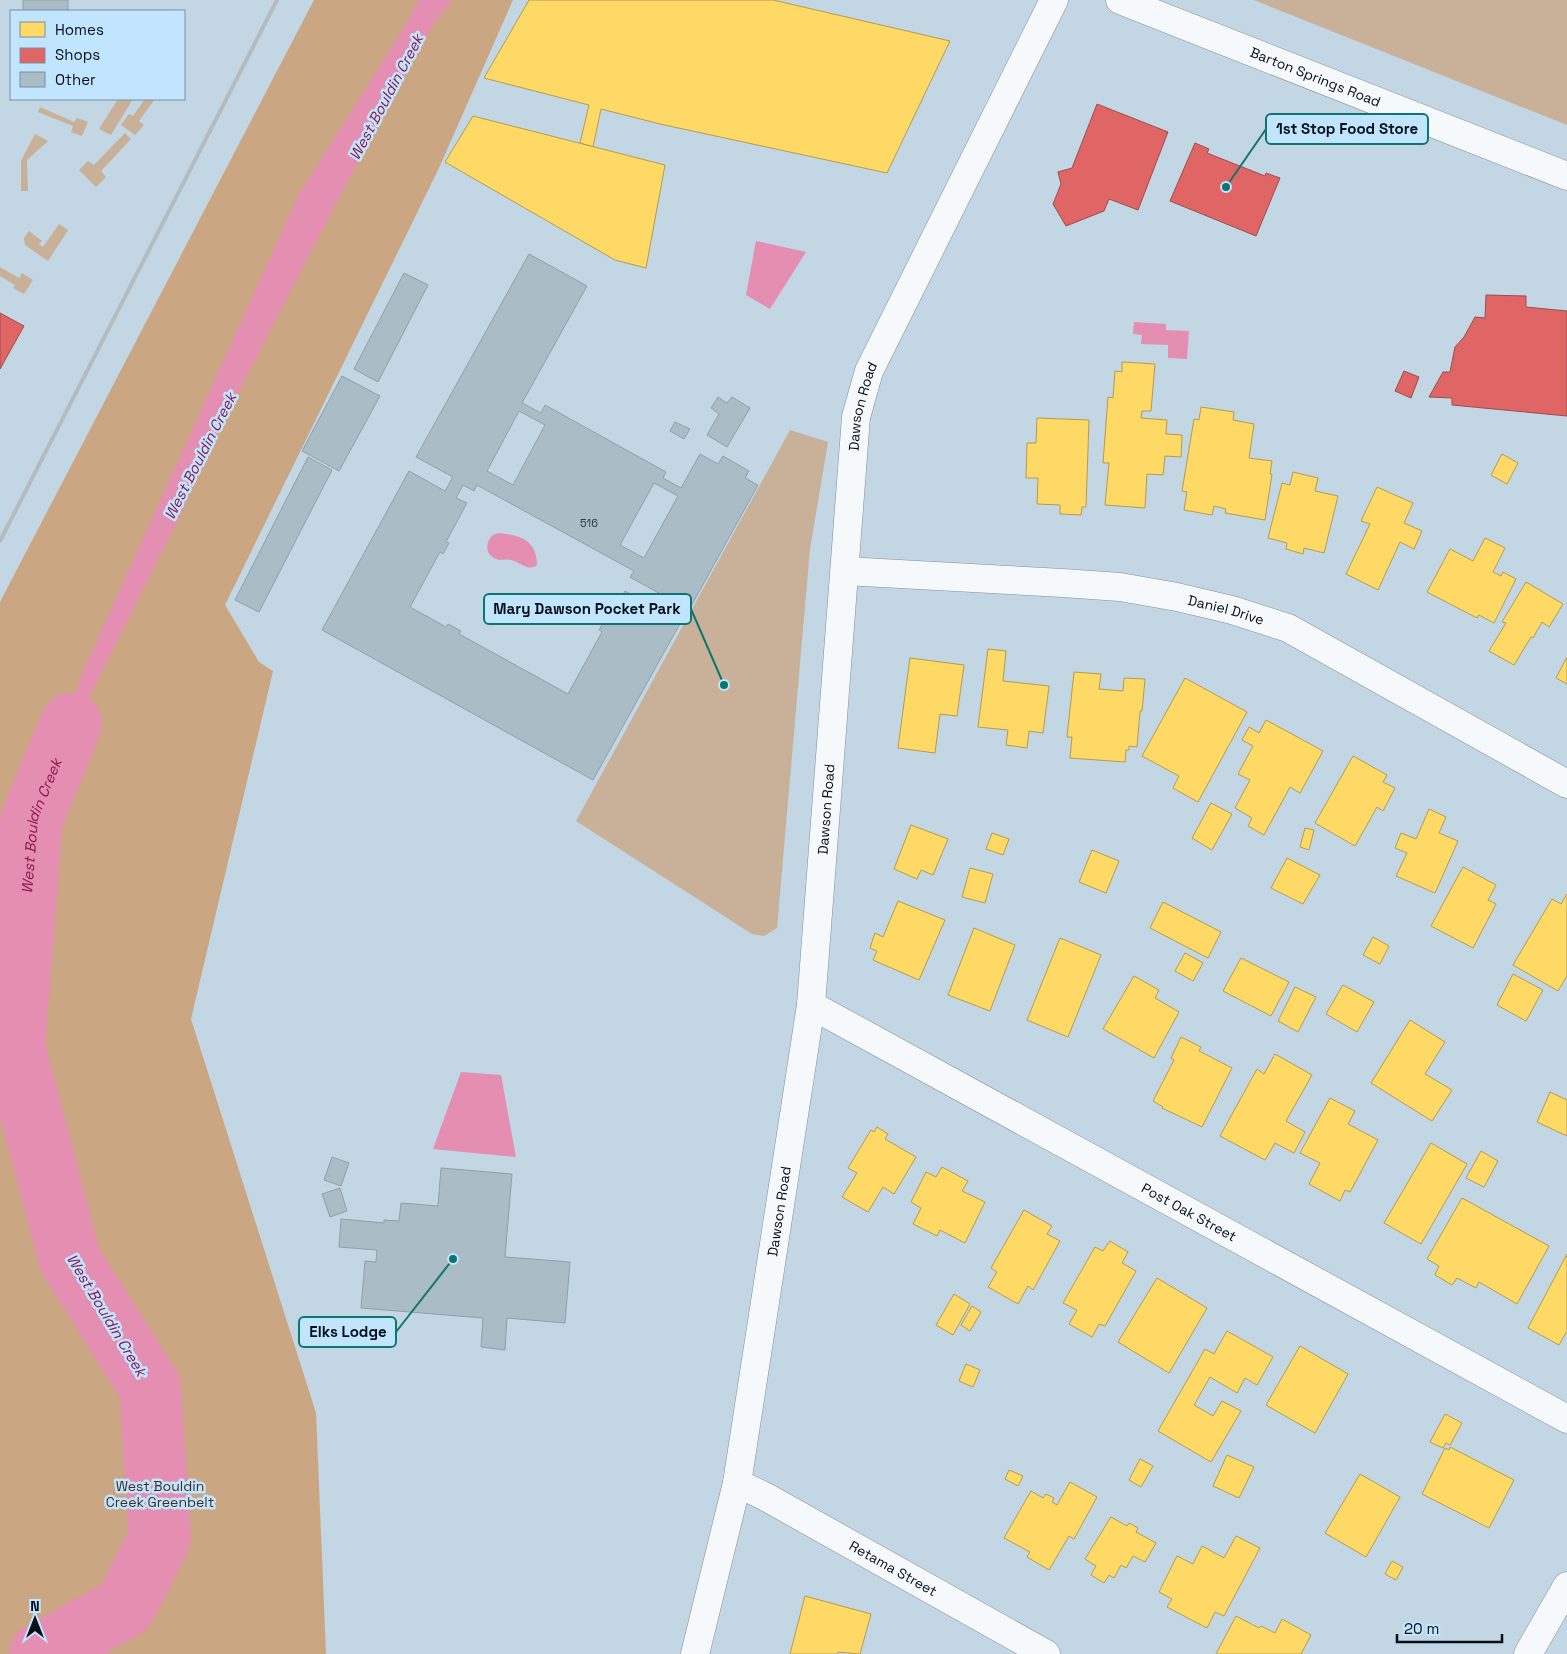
<svg xmlns="http://www.w3.org/2000/svg" width="1567" height="1654" viewBox="0 0 1567 1654" font-family="'Space Grotesk',sans-serif">
	<rect width="100%" height="100%" fill="#c2d6e3"/>
	<!-- green -->
	<g fill="#c9b098">
		<polygon points="1254,0 1567,0 1567,125"/>
		<polygon points="118,99 133,99 111,135 99,129"/>
		<polygon points="145,99 155,99 139,121 144,125 135,135 121,125 129,114 133,116"/>
		<polygon points="40,107 74,122 77,118 88,122 82,136 71,132 73,126 38,112"/>
		<polygon points="125,133 131,139 101,171 106,177 96,187 79,170 88,161 94,165"/>
		<polygon points="35,134 48,141 27,160 28,191 21,191 21,161"/>
		<polygon points="59,224 68,230 48,261 25,245 24,238 29,231 42,241 39,244 43,247"/>
		<polygon points="0,267 19,278 22,273 33,280 24,294 13,288 15,285 0,276"/>
		<polygon points="790,430 828,442 810,549 777,928 764,936 752,934 576,821"/>
	</g>
	<!-- forest -->
	<polygon fill="#caa682" points="314,0 513,0 439,168 225,605 259,662 273,671 191,1019 316,1413 326,1654 0,1654 0,602"/>
	<!-- water -->
	<g fill="#e48fb2">
		<polygon points="418,0 452,0 432,27 363,152 219,429 174,528 100,675 32,823 84,669 298,196 408,21"/>
		<polygon points="756,241 806,252 770,309 746,295"/>
		<polygon points="1134,322 1166,324 1166,330 1189,331 1187,359 1168,358 1168,345 1141,344 1142,335 1133,334"/>
		<path d="M499,533c21,2 38,7 38,32 -9,7 -17,-3 -26,-5 -4,-1 -8,0 -12,0 -14,-3 -15,-17 -6,-25z"/>
		<polygon points="461,1072 501,1075 516,1157 433,1149"/>
	</g>
	<!-- homes -->
	<g fill="#ffd966" stroke="#b49c4e">
		<polygon points="529,0 773,0 950,41 887,173 660,124 601,109 593,147 580,143 589,105 484,78"/>
		<polygon points="473,116 665,165 646,268 615,260 445,162"/>
		<polygon points="1122,362 1155,364 1151,411 1142,411 1141,418 1167,420 1166,434 1182,435 1181,457 1165,456 1163,475 1147,474 1145,508 1105,505 1109,463 1103,463 1108,397 1113,398 1115,371 1122,372"/>
		<polygon points="1201,407 1234,412 1233,420 1254,424 1249,458 1272,461 1270,474 1272,474 1265,520 1225,513 1226,509 1214,506 1212,515 1184,510 1187,492 1182,491 1194,419 1199,420"/>
		<polygon points="1037,418 1089,420 1086,507 1082,507 1081,515 1060,514 1060,505 1037,504 1038,478 1026,478 1027,443 1036,443"/>
		<polygon points="1502,454 1518,463 1507,484 1491,475"/>
		<polygon points="1293,472 1318,478 1315,491 1338,496 1324,553 1304,548 1303,554 1286,549 1287,543 1268,538 1282,483 1290,485"/>
		<polygon points="1377,487 1413,503 1404,523 1422,531 1414,549 1400,542 1378,590 1346,574 1370,524 1361,521"/>
		<polygon points="1485,538 1505,548 1493,572 1501,576 1503,572 1516,579 1494,623 1479,615 1477,618 1427,592 1450,549 1473,561"/>
		<polygon points="1526,582 1563,604 1549,627 1542,622 1533,638 1531,637 1514,665 1489,651 1506,623 1502,622"/>
		<polygon points="988,649 1006,651 1003,681 1049,686 1043,733 1029,731 1027,748 1006,745 1008,730 978,727"/>
		<polygon points="1567,657 1567,684 1556,678"/>
		<polygon points="910,658 964,665 957,716 940,714 935,753 898,748"/>
		<polygon points="1074,672 1101,674 1099,689 1123,691 1124,678 1145,679 1142,711 1140,711 1137,747 1129,746 1129,750 1126,750 1125,762 1070,758 1072,737 1067,737"/>
		<polygon points="1185,678 1247,712 1198,802 1173,788 1179,776 1142,756"/>
		<polygon points="1266,720 1323,751 1300,793 1290,787 1264,835 1248,826 1252,818 1235,808 1250,780 1238,774 1253,746 1242,740 1249,727 1259,733"/>
		<polygon points="1353,756 1387,775 1383,782 1395,788 1383,811 1377,807 1355,846 1315,823"/>
		<polygon points="1211,803 1232,814 1212,850 1192,838"/>
		<polygon points="1429,809 1446,817 1439,833 1458,841 1435,893 1396,876 1407,853 1395,848 1401,833 1416,839"/>
		<polygon points="911,825 948,839 933,875 921,870 917,879 894,869"/>
		<polygon points="1305,828 1314,830 1309,850 1300,847"/>
		<polygon points="992,833 1009,839 1003,855 986,849"/>
		<polygon points="1092,850 1119,861 1106,893 1079,882"/>
		<polygon points="1287,858 1320,875 1303,904 1271,888"/>
		<polygon points="1463,867 1496,885 1488,900 1496,904 1473,948 1431,926"/>
		<polygon points="970,868 993,874 985,903 962,897"/>
		<polygon points="1567,894 1567,976 1558,991 1513,965 1552,899 1561,904"/>
		<polygon points="898,901 945,920 919,980 873,960 877,951 870,948 875,933 883,937"/>
		<polygon points="1163,902 1221,932 1208,958 1150,928"/>
		<polygon points="974,928 1015,945 990,1011 948,995"/>
		<polygon points="1373,937 1389,946 1380,964 1363,955"/>
		<polygon points="1060,938 1101,955 1068,1037 1027,1020"/>
		<polygon points="1185,953 1203,963 1193,981 1175,971"/>
		<polygon points="1241,958 1289,982 1271,1016 1223,991"/>
		<polygon points="1513,974 1543,990 1526,1021 1497,1005"/>
		<polygon points="1134,976 1159,990 1155,998 1179,1012 1154,1058 1103,1029"/>
		<polygon points="1343,985 1374,1002 1357,1032 1326,1014"/>
		<polygon points="1295,987 1316,997 1298,1032 1278,1021"/>
		<polygon points="1410,1020 1445,1042 1425,1074 1452,1090 1432,1121 1371,1083"/>
		<polygon points="1181,1037 1201,1047 1199,1051 1232,1068 1202,1127 1162,1108 1163,1107 1153,1101 1174,1060 1171,1058"/>
		<polygon points="1275,1054 1312,1075 1286,1121 1305,1132 1294,1153 1275,1143 1265,1160 1220,1136 1257,1069 1264,1074"/>
		<polygon points="1550,1092 1567,1100 1567,1136 1537,1122"/>
		<polygon points="1330,1098 1355,1111 1348,1124 1378,1140 1350,1192 1345,1190 1340,1201 1309,1184 1320,1163 1300,1153"/>
		<polygon points="877,1127 888,1134 885,1139 916,1157 894,1194 883,1187 868,1212 842,1197 857,1173 848,1168 871,1130 874,1132"/>
		<polygon points="1431,1143 1467,1164 1421,1244 1384,1223"/>
		<polygon points="1481,1151 1498,1161 1484,1187 1466,1178"/>
		<polygon points="942,1167 968,1181 962,1191 985,1202 965,1243 940,1230 937,1236 913,1224 921,1208 911,1202 926,1172 936,1177"/>
		<polygon points="1462,1198 1549,1246 1517,1304 1479,1282 1476,1288 1457,1278 1452,1285 1435,1275 1439,1266 1427,1259"/>
		<polygon points="1024,1210 1052,1226 1047,1234 1060,1241 1033,1290 1028,1286 1018,1304 988,1287 997,1272 991,1268"/>
		<polygon points="1110,1241 1128,1252 1122,1263 1136,1271 1105,1326 1099,1324 1092,1337 1069,1324 1077,1310 1063,1303 1095,1247 1103,1251"/>
		<polygon points="1567,1254 1567,1331 1559,1345 1528,1328"/>
		<polygon points="1157,1278 1207,1308 1169,1373 1118,1342"/>
		<polygon points="954,1294 970,1304 953,1335 936,1325"/>
		<polygon points="972,1306 981,1312 970,1331 961,1325"/>
		<polygon points="1227,1331 1273,1357 1257,1385 1245,1378 1237,1393 1210,1377 1194,1405 1213,1416 1222,1401 1241,1411 1211,1462 1158,1431 1205,1349 1214,1354"/>
		<polygon points="1300,1346 1348,1374 1315,1433 1266,1405"/>
		<polygon points="966,1364 980,1370 973,1387 959,1381"/>
		<polygon points="1445,1414 1462,1423 1450,1445 1446,1443 1443,1448 1430,1442"/>
		<polygon points="1450,1447 1514,1480 1489,1528 1422,1494 1445,1448 1449,1450"/>
		<polygon points="1227,1455 1254,1467 1239,1498 1213,1486"/>
		<polygon points="1140,1459 1153,1466 1141,1487 1129,1480"/>
		<polygon points="1009,1470 1023,1476 1018,1486 1005,1479"/>
		<polygon points="1360,1474 1400,1497 1366,1557 1325,1533"/>
		<polygon points="1070,1482 1097,1497 1074,1539 1069,1536 1049,1570 1027,1557 1030,1552 1004,1538 1031,1491 1043,1498 1046,1494 1054,1498 1052,1502 1057,1505"/>
		<polygon points="1111,1517 1127,1526 1129,1523 1138,1528 1136,1532 1156,1543 1145,1562 1133,1556 1126,1568 1121,1565 1114,1578 1109,1575 1104,1583 1091,1575 1096,1566 1085,1559"/>
		<polygon points="1236,1536 1260,1548 1224,1616 1215,1612 1207,1628 1167,1607 1172,1599 1159,1592 1177,1556 1193,1564 1202,1546 1224,1558"/>
		<polygon points="1392,1561 1403,1567 1396,1580 1385,1574"/>
		<polygon points="805,1596 871,1614 860,1654 838,1652 837,1654 790,1654"/>
		<polygon points="1236,1616 1259,1628 1261,1626 1275,1633 1282,1619 1311,1635 1301,1654 1216,1654"/>
	</g>
	<!-- shops -->
	<g fill="#e06666" stroke="#9e4c4e">
		<polygon points="1097,104 1168,132 1138,210 1109,199 1104,211 1066,226 1053,204 1061,184 1058,172 1072,168"/>
		<polygon points="1195,143 1209,149 1207,153 1265,176 1266,173 1280,178 1256,236 1170,201"/>
		<polygon points="1486,295 1526,296 1526,307 1567,311 1567,416 1452,405 1452,398 1429,397 1443,372 1450,372 1455,347 1464,337 1475,317 1485,318"/>
		<polygon points="0,313 24,326 0,369"/>
		<polygon points="1404,371 1419,377 1411,398 1395,391"/>
	</g>
	<g fill="none" stroke-linecap="round" stroke-linejoin="round">
		<!-- river -->
		<path stroke="#e48fb2" stroke-width="62" id="s1" d="M40,1654l85,-47 35,-69 -10,-151 -80,-127 -56,-213 18,-229 39,-94"/>
	</g>
	<!-- building -->
	<g fill="#aabcc5" stroke="#8fa0a8" fill-rule="evenodd">
		<rect x="23" y="0" width="45" height="11"/>
		<path d="M529,254l58,32 -65,117 19,10 4,-8 121,67 -3,6 18,10 19,-34 18,10 5,-8 26,15 -4,7 13,7 -69,125 -59,-33 4,-6 -157,-86 -3,6 -11,-6 -7,13 11,5 -21,39 3,1 -6,11 -3,-2 -30,55 36,20 2,-3 13,7 -2,3 109,60 34,-62 -3,-2 7,-12 4,1 15,-28 56,31 -88,158 -271,-150 87,-159 36,20 8,-14 -37,-20zM519,411l26,14 -32,60 -26,-14zM654,483l24,13 -34,62 -24,-13z"/>
		<polygon points="404,273 428,285 378,382 354,369"/>
		<polygon points="342,376 380,396 339,471 302,451"/>
		<polygon points="718,397 727,403 732,397 750,408 727,447 707,435 719,414 711,408"/>
		<polygon points="675,422 690,429 684,439 670,431"/>
		<polygon points="308,457 332,470 259,612 235,600"/>
		<polygon points="332,1157 349,1163 341,1186 324,1180"/>
		<polygon points="441,1168 512,1174 505,1257 570,1262 565,1323 507,1318 505,1350 481,1347 483,1318 361,1308 365,1261 376,1262 377,1250 339,1247 341,1219 384,1223 384,1220 399,1221 401,1203 438,1206"/>
		<polygon points="340,1188 347,1211 330,1217 322,1194"/>
	</g>
	<g fill="none" stroke-linecap="round" stroke-linejoin="round">
		<!-- minor casing -->
		<g stroke="#81909a" stroke-width="29">
			<g id="minor">
				<path id="s2" d="M845,571l218,12 57,4 57,10 55,13 56,18 279,156"/>
				<path id="s3" d="M811,1005l756,414"/>
				<path id="s4" d="M737,1483l29,14 280,157"/>
			</g>
		</g>
		<!-- tertiary casing -->
		<g stroke="#81909a" stroke-width="29">
			<g id="tertiary">
				<path id="s5" d="M695,1654l42,-171 74,-478 45,-588 13,-46 185,-371"/>
				<polyline points="1528,1654 1567,1586"/>
			</g>
		</g>
		<!-- primary casing -->
		<g stroke="#81909a" stroke-width="29">
			<g id="primary">
				<path id="s6" d="M1120,0l447,176"/>
			</g>
		</g>
		<!-- minor -->
		<use href="#minor" stroke="#f6f9fb" stroke-width="28"/>
		<!-- tertiary -->
		<use href="#tertiary" stroke="#f6f9fb" stroke-width="28"/>
		<!-- primary -->
		<use href="#primary" stroke="#f6f9fb" stroke-width="28"/>
		<!-- rail -->
		<polyline stroke="#b5bbbe" stroke-width="4" points="0,541 277,0"/>
	</g>
	<g text-anchor="middle" dominant-baseline="central" stroke-width="5" stroke-linejoin="round" paint-order="stroke">
		<!-- number labels -->
		<g font-size="11" fill="#2e3a42">
			<text x="589" y="523">516</text>
		</g>
		<!-- street labels -->
		<g font-size="14" fill="#040e17" stroke="#c2e5ff">
			<text stroke="none"><textPath href="#s6" startOffset="210">Barton Springs Road</textPath></text>
			<text stroke="none"><textPath href="#s5" startOffset="1261">Dawson Road</textPath></text>
			<text stroke="none"><textPath href="#s2" startOffset="384">Daniel Drive</textPath></text>
			<text stroke="none"><textPath href="#s5" startOffset="856">Dawson Road</textPath></text>
			<text stroke="none"><textPath href="#s5" startOffset="451">Dawson Road</textPath></text>
			<text stroke="none"><textPath href="#s3" startOffset="431">Post Oak Street</textPath></text>
			<text stroke="none"><textPath href="#s4" startOffset="178">Retama Street</textPath></text>
		</g>
		<!-- park labels -->
		<g font-size="14" fill="#422e1e" stroke="#c2e5ff">
			<text x="160" y="1486">West Bouldin<tspan x="160" dy="16">Creek Greenbelt</tspan></text>
		</g>
		<!-- water labels -->
		<g font-size="15" font-style="italic" fill="#8e164b" stroke="#c2e5ff">
			<text transform="translate(386 97) rotate(-62)">West Bouldin Creek</text>
			<text transform="translate(200 456) rotate(-63)">West Bouldin Creek</text>
			<text stroke="none"><textPath href="#s1" startOffset="920">West Bouldin Creek</textPath></text>
			<text transform="translate(107 1315) rotate(59)">West Bouldin Creek</text>
		</g>
	</g>
	<!-- callouts -->
	<path fill="none" stroke="#0f766e" stroke-width="2" d="M1226 187L1266 129M724 685L691 609M453 1259L396 1332"/>
	<g fill="#0f766e" stroke="#c2e5ff" stroke-width="2">
		<circle cx="1226" cy="187" r="5"/>
		<circle cx="724" cy="685" r="5"/>
		<circle cx="453" cy="1259" r="5"/>
	</g>
	<g fill="#c2e5ff" stroke="#0f766e" stroke-width="2">
		<rect x="1266" y="114" width="162" height="30" rx="5"/>
		<rect x="484" y="594" width="207" height="30" rx="5"/>
		<rect x="299" y="1317" width="97" height="30" rx="5"/>
	</g>
	<g font-size="15" text-anchor="middle" font-weight="bold" fill="#040e17">
		<text x="1347" y="134">1st Stop Food Store</text>
		<text x="587" y="614">Mary Dawson Pocket Park</text>
		<text x="348" y="1337">Elks Lodge</text>
	</g>
	<!-- legend -->
	<rect x="10" y="10" width="175" height="90" fill="#c2e5ff" stroke="#768fa2"/>
	<rect x="20" y="22" width="25" height="15" fill="#ffd966" stroke="#768fa2"/>
	<text x="55" y="35" font-size="15" fill="#040e17">Homes</text>
	<rect x="20" y="48" width="25" height="15" fill="#e06666" stroke="#768fa2"/>
	<text x="55" y="60" font-size="15" fill="#040e17">Shops</text>
	<rect x="20" y="72" width="25" height="15" fill="#aabcc5" stroke="#768fa2"/>
	<text x="55" y="85" font-size="15" fill="#040e17">Other</text>
	<!-- north arrow -->
	<g transform="translate(35 1619)" stroke="#c2e5ff" stroke-width="4" paint-order="stroke">
	<path d="M0-4L9 19L0 12L-9 19Z" fill="#040e17"/>
	<text y="-8" font-size="14" font-weight="bold" text-anchor="middle" fill="#040e17">N</text>
	</g>
	<!-- scale -->
	<path d="M1397 1634v8h105v-8" fill="none" stroke="#040e17" stroke-width="2.5"/>
	<text x="1404" y="1634" font-size="15" fill="#040e17" stroke="#c2e5ff" stroke-width="4" paint-order="stroke">20 m</text>
</svg>
